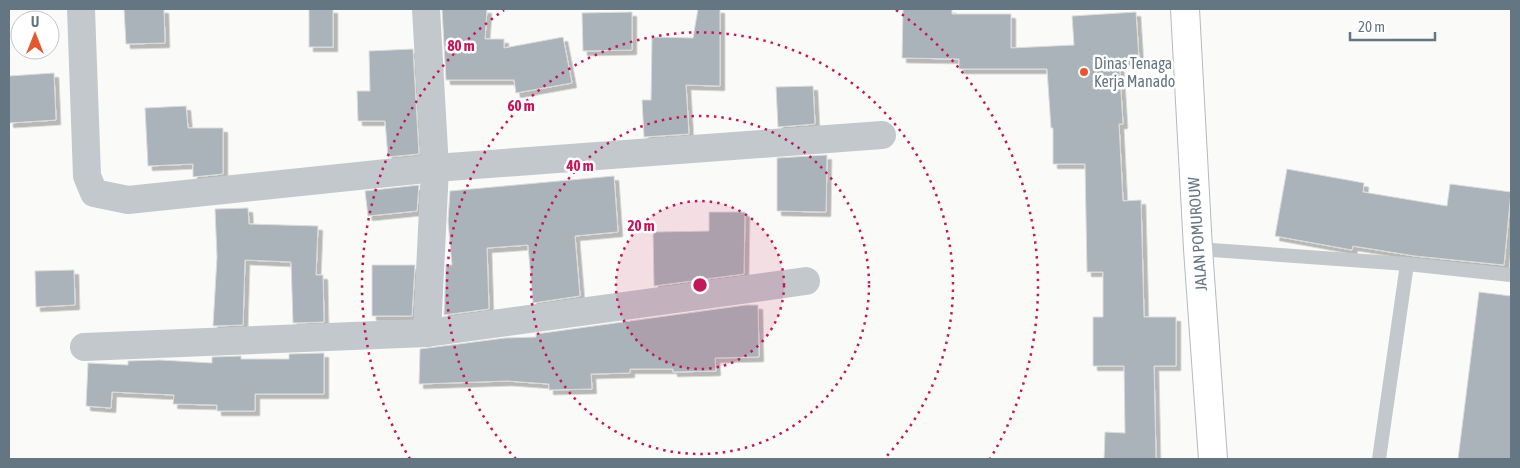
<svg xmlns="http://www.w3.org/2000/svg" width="1520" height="468" viewBox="0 0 1520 468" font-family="'Asap Condensed',sans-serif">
	<defs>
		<filter id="shadow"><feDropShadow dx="4.5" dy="4.5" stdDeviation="0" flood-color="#0004"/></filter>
	</defs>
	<rect width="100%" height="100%" fill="#fafaf8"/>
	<!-- building -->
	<g fill="#aab3b9" stroke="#dcdcda" filter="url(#shadow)">
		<polygon points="124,9 164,9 165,43 126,44"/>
		<rect x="309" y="9" width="24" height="38"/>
		<polygon points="442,9 487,9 485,39 504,39 504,48 563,37 572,83 516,93 514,80 446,80"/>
		<polygon points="698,9 720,9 720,86 686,85 689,134 644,137 642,100 651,100 652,37 693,38"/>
		<polygon points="903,9 952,9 952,14 1011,14 1011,48 1074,45 1072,16 1136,12 1139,60 1119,61 1123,124 1119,124 1123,201 1141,200 1144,317 1176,317 1176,366 1154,366 1156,459 1104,459 1105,432 1125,433 1124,366 1093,366 1093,317 1103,317 1103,272 1087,272 1085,164 1053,164 1053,128 1051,128 1047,69 959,69 959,59 902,58"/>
		<polygon points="632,12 632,50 583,51 582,13"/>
		<polygon points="413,49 419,154 388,157 385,121 358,121 357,91 370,91 369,51"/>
		<polygon points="54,73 56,120 9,123 9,76"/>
		<polygon points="813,86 815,124 778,127 776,87"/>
		<polygon points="186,106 188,128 223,128 223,174 193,177 193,164 148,166 145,108"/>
		<polygon points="827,155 826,212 777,211 777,158"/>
		<polygon points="1287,169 1364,183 1363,192 1447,206 1450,184 1511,192 1504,265 1415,256 1353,246 1352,250 1275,236"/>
		<polygon points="614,176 618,232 575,236 580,296 533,303 528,245 487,248 489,309 444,315 446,265 452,265 448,221 450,191"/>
		<polygon points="419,185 417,211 368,216 365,191"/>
		<polygon points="248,208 249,224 318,226 316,275 323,275 324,322 293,323 291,262 245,260 243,325 213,326 217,257 215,209"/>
		<polygon points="709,212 745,212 744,274 654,286 653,232 709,231"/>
		<polygon points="372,265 415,265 412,316 372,316"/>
		<polygon points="74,270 75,305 36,307 35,271"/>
		<polygon points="1479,292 1511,296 1511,459 1458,459"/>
		<polygon points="746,305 758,305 759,357 715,358 716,371 673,372 673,369 630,369 630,373 591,374 592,389 549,390 549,384 507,381 419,384 420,349 505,338 536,337 536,334"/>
		<polygon points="324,353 324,394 255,394 255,411 217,411 217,405 173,404 174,395 112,392 111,408 86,406 88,363 128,365 128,361 160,360 212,363 212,357 241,356 241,359 289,359 289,354"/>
	</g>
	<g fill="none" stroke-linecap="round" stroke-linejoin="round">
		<!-- secondary casing -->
		<g stroke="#b3babf" stroke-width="30">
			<polyline id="secondary" points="1185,9 1198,249 1213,459"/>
		</g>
		<!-- lane -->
		<g stroke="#c3c8cc" stroke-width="14">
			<polyline points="1198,249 1407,264 1511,275"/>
			<polyline points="1379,459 1407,264"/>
		</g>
		<!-- street -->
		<g stroke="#c3c8cc" stroke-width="28">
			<polyline points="81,9 87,176 94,193 128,200 435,168 882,135"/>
			<polyline points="426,9 435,168 427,333"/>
			<polyline points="84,347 427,333 806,281"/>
		</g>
		<!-- secondary -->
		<use href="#secondary" stroke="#fff" stroke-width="28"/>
	</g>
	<!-- distance rings -->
	<circle cx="700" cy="285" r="84" fill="#c2185b" fill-opacity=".12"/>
	<g fill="none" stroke="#c2185b" stroke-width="2.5" stroke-dasharray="2.5 5">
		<circle cx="700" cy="285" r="84"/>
		<circle cx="700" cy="285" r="169"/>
		<path d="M516 459A253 253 0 1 1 884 459"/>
		<path d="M410 459A338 338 0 0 1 504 10M896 10A338 338 0 0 1 990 459"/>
	</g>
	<!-- markers -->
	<circle fill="#e4572e" stroke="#fff" stroke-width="2" cx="1084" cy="72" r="5"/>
	<g text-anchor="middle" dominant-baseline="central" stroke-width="5" stroke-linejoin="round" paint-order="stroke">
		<!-- poi labels -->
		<g font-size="16" fill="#657683" stroke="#fff" text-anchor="start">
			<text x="1094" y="63">Dinas Tenaga<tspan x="1094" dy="18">Kerja Manado</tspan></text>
		</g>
		<!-- street labels -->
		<g font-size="16" fill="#657683" stroke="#fff">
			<text transform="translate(1197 234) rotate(-94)">JALAN POMUROUW</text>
		</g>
	</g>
	<circle cx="700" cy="285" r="8" fill="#c2185b" stroke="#fff" stroke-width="2.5"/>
	<g font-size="15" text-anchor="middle" font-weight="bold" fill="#c2185b" stroke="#fff" stroke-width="5" stroke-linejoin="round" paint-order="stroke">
		<text x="461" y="51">80 m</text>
		<text x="521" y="111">60 m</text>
		<text x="580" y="171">40 m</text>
		<text x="641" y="231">20 m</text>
	</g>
	<!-- border -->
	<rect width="1520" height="468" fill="none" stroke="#657683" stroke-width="20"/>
	<!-- north arrow -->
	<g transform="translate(35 35)"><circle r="24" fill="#ffffff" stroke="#c1c8cd"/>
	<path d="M0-4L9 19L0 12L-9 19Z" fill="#e4572e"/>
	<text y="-8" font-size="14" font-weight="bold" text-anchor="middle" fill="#657683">U</text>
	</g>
	<!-- scale -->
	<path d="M1350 32v8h85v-8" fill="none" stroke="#657683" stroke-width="2.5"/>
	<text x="1358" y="32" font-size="15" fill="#657683" stroke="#ffffff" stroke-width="4" paint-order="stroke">20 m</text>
</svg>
